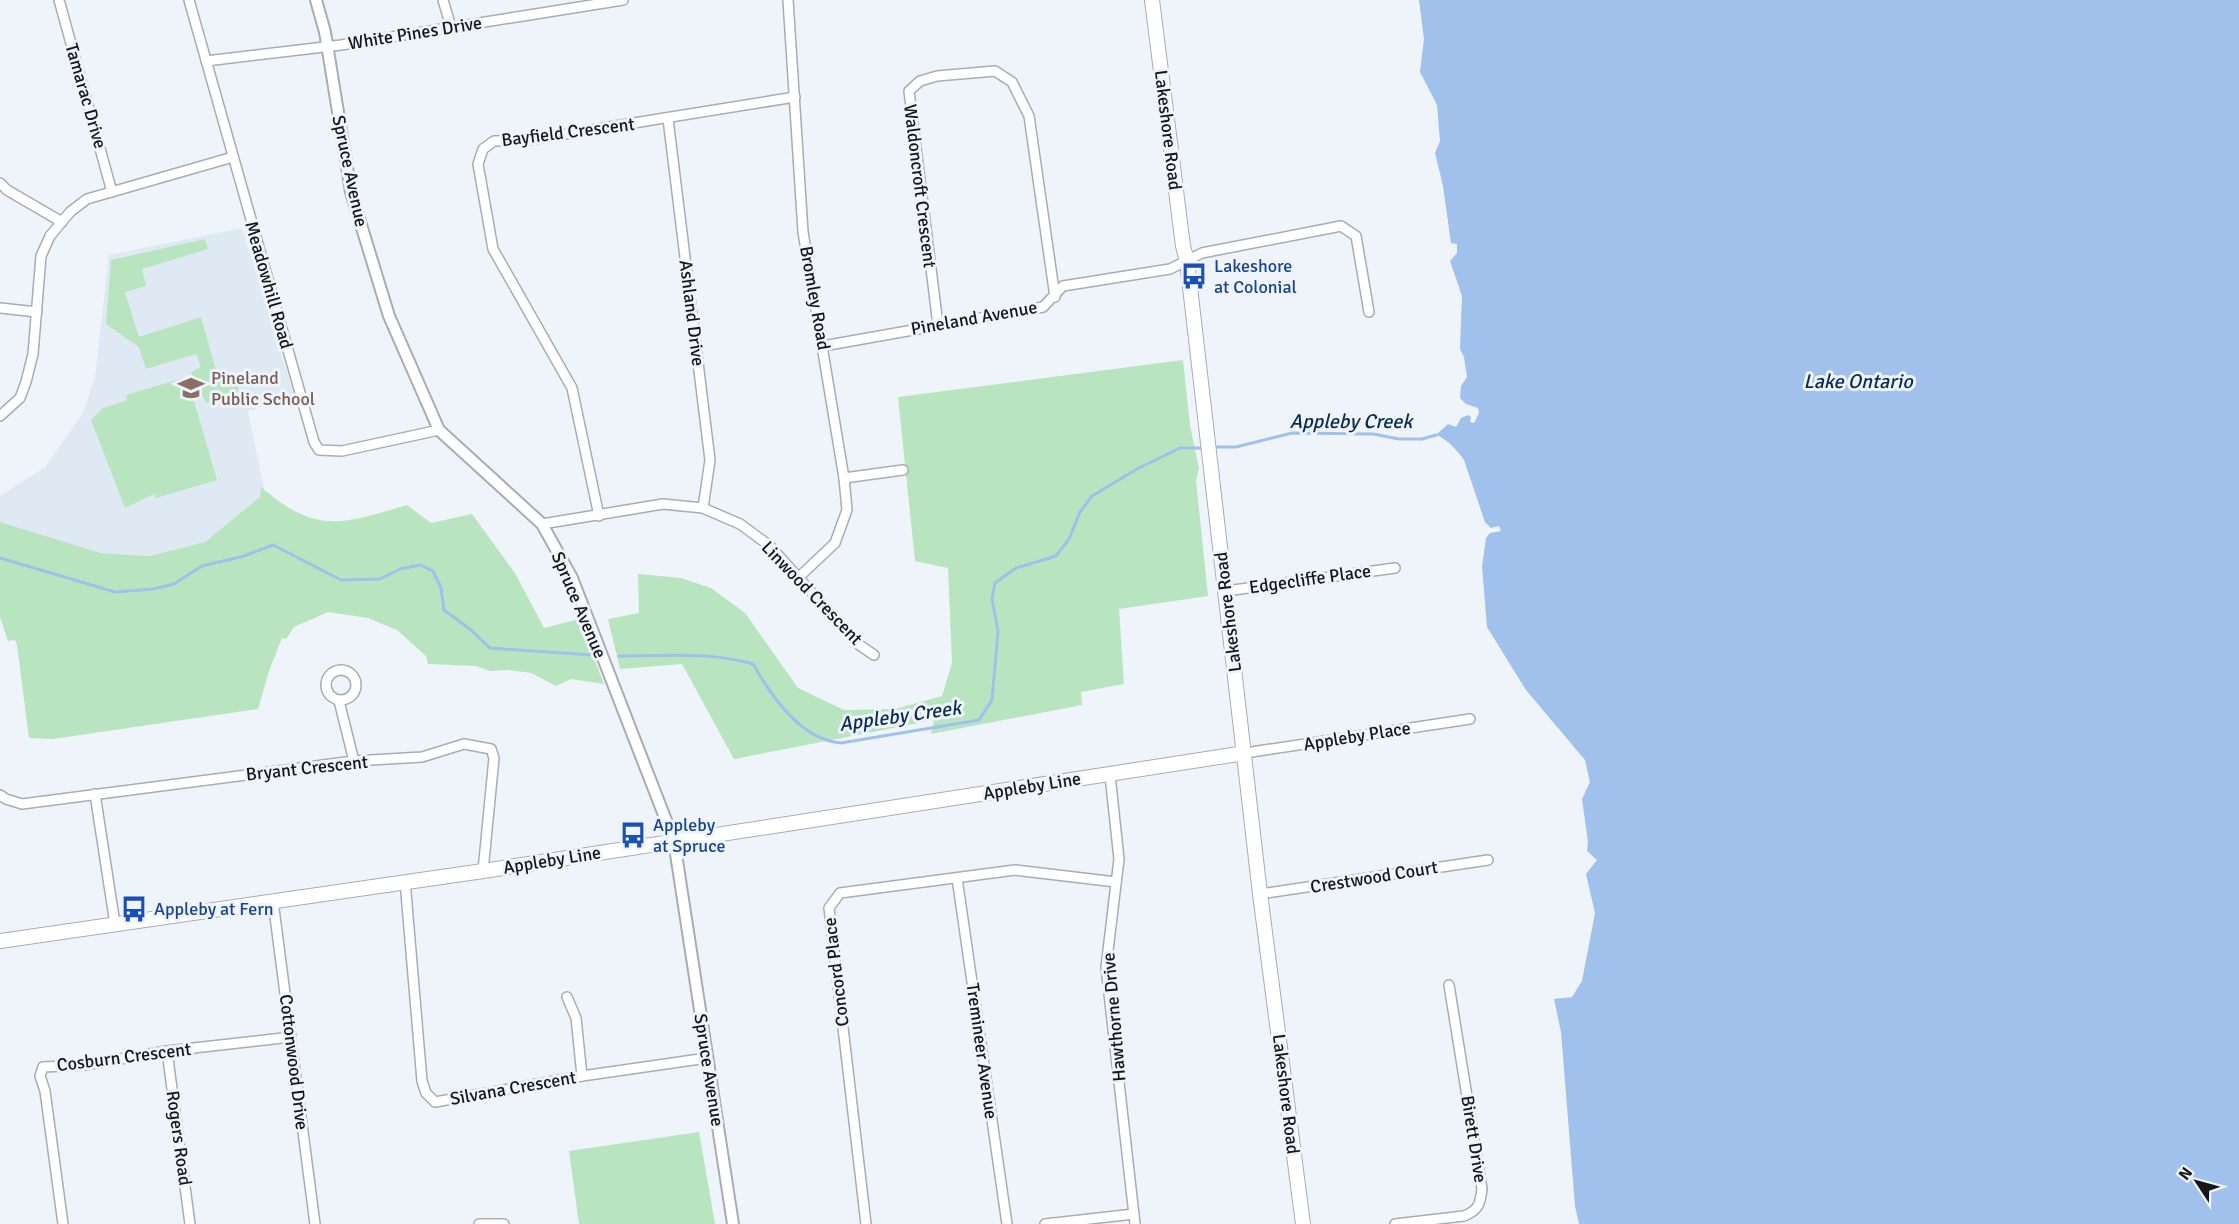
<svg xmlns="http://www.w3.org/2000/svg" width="2239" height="1224" viewBox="0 0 2239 1224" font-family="Signika,sans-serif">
	<rect width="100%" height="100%" fill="#eff4fa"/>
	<!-- built -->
	<polygon fill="#dfe9f4" points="242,228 295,398 248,411 265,494 205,542 150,556 101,553 0,522 0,496 45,467 83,413 95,377 109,255"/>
	<!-- green -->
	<g fill="#b8e4c0">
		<polygon points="205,239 208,249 142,269 146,286 125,292 139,337 201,317 219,381 235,376 239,392 206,403 204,397 197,399 191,372 201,367 196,354 146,369 139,347 106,324 111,260"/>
		<polygon points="1183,360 1190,425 1199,469 1196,480 1208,596 1119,609 1124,684 1081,692 1082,705 931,734 934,720 734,759 682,664 620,669 608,619 639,613 638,574 681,578 711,588 745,613 798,688 844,710 895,709 942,696 952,663 948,568 915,561 898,397"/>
		<polygon points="187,377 217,480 156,498 154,494 125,508 91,420 103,408 127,400 126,395"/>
		<path d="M261,487c55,48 82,37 146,18l24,18 41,-9 43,59 29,55 35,-9 25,65 -33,-5 -15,7 -25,-13 -22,-3 -19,1 -14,-5 -48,-2 -2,-8 -29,-26 -29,-12 -40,-6 -34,15 -8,12 -4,-1 -13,33 -11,38 -205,30 -24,-1 -12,-93 -2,-5 -7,1 -8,-24v-95l101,31 49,3 55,-14 55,-45z"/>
		<polygon points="699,1132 715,1224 579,1224 569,1151"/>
	</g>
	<!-- water -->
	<path fill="#9fc1eb" d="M1419,0h820v1224h-660l-4,-18 -14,-174 -7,-33 18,-2 10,-16 13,-68 -9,-39 11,-14 -10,-9 1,-9 -6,-43 8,-17 -5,-22 -59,-70 -39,-63 -5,-61 4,-28 4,-5 11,-2 -2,-5 -8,2 -6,-6 -21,-62c-6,-9 -18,-22 -28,-25l12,-11 8,3 5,-9 7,-3 3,2 -1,5 4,1 5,-10 -1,-5 -12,-4 -6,-6 1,-12 6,-9 -3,-20 -4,-8 2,-53 -12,-35 7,-8v-9l-6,-1 -8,-57 -8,-33 5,-12 -3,-36 -17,-33 4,-33z"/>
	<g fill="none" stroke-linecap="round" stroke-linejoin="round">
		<!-- stream -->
		<g stroke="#9fc1eb" stroke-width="3">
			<polyline points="1214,447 1236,447 1292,433 1373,434 1399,439 1422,439 1436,435"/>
			<polyline points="0,558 115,592 153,589 174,584 202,566 244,556 273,545 341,580 380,579 400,569 420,565 433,571 441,588 444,610 471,630 490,648 591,655"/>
			<path d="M619,656c45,0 91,-5 134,8 19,33 47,75 88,79l138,-23 13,-20 6,-69 -6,-32 3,-16 21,-15 40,-12 13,-17 11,-27 12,-16 45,-27 43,-21h24"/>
		</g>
		<!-- minor casing -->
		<g stroke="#a8adb3" stroke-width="12">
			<g id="minor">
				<polyline points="59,0 112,192"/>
				<polyline points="189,0 314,442 319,450 342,451 439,430"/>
				<polyline points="443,0 451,27"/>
				<polyline points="788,0 803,232 844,478 847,510 835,543 799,577"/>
				<polyline points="206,61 341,45 623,0"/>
				<polyline points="668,119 710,460 703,508"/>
				<polyline points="0,183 7,190 62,222"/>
				<polyline points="0,308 37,312"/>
				<polyline points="938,325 909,91 920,81 937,76 995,71 1012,82 1029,116 1055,297"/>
				<polyline points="823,346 1043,307 1063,286 1170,269 1202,253 1341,226 1356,236 1369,312"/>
				<polyline points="0,416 20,398 26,382 33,354 41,256 50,236 70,212 87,199 233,157"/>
				<polyline points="844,478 903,470"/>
				<polyline points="599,516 572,388 493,249 478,164 483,149 494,141 528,140 795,97"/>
				<polyline points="542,524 663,504 703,508 740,524 770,546 858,644 874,655"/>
				<polyline points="1226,591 1395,568"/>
				<circle cx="341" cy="685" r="15"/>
				<polyline points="339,701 354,761"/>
				<polyline points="1245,753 1470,719"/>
				<polyline points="1110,775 1119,859 1106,967 1135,1224"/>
				<polyline points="95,794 115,924"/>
				<polyline points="0,795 6,799 22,804 354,761 422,757 464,744 491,749 494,758 483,871"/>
				<polyline points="957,878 1007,1224"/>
				<polyline points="405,881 422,1081 426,1093 435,1102 582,1076 707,1058"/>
				<polyline points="1260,894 1488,860"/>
				<polyline points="273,901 315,1224"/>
				<polyline points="567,997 576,1018 582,1076"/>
				<polyline points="167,1051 190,1224"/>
				<polyline points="63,1224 45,1091 40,1076 43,1067 85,1065 167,1051 291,1037"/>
				<polyline points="479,1224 504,1224"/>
				<polyline points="866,1224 829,908 840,893 1015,870 1116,882"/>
				<polyline points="1045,1224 1134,1214"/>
				<path d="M1395,1224l69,-8c15,-6 16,-12 18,-27l-33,-204"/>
			</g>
		</g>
		<!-- tertiary casing -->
		<g stroke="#a8adb3" stroke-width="14">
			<polyline id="tertiary" points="316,0 325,32 351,192 389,316 439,430 542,524 572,578 674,841 733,1224"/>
		</g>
		<!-- primary casing -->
		<g stroke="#a8adb3" stroke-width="16">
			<g id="primary">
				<polyline points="1152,0 1183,246 1187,261 1260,894 1303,1224"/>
				<polyline points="0,941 483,871 1245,753"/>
			</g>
		</g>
		<!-- minor -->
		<use href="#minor" stroke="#fff" stroke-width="9"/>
		<!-- tertiary -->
		<use href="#tertiary" stroke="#fff" stroke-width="10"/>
		<!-- primary -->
		<use href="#primary" stroke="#fff" stroke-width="14"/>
	</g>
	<!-- icons -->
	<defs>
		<g id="bus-bare" transform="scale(2.07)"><path d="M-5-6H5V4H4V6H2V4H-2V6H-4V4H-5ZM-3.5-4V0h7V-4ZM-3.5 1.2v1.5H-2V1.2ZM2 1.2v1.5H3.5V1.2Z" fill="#1a4fb4" stroke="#eff4fa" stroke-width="2.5" paint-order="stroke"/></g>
		<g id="school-bare" transform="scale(2.07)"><path d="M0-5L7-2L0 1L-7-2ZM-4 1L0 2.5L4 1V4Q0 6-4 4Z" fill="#8d6e63" stroke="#eff4fa" stroke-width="2.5" paint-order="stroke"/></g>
	</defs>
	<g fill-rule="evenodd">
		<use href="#bus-bare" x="1194" y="276"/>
		<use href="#school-bare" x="191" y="388"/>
		<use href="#bus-bare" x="633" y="835"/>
		<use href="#bus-bare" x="134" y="909"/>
	</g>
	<g text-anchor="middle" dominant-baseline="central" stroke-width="6" stroke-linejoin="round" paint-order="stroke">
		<!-- street labels -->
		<g font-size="18" fill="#141618" stroke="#eff4fa">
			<text transform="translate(415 33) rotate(-9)">White Pines Drive</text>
			<text transform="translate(86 96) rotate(74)">Tamarac Drive</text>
			<text transform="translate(1168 130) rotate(83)">Lakeshore Road</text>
			<text transform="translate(568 132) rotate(-7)">Bayfield Crescent</text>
			<text transform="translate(350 171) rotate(78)">Spruce Avenue</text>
			<text transform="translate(920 186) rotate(83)">Waldoncroft Crescent</text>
			<text transform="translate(269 285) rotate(74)">Meadowhill Road</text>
			<text transform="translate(815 298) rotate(80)">Bromley Road</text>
			<text transform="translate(692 313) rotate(83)">Ashland Drive</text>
			<text transform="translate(974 318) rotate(-10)">Pineland Avenue</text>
			<text transform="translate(1310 579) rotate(-8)">Edgecliffe Place</text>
			<text transform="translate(812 593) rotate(46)">Linwood Crescent</text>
			<text transform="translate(579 605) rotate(67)">Spruce Avenue</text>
			<text transform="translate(1228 612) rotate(-97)">Lakeshore Road</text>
			<text transform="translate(1357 736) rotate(-9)">Appleby Place</text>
			<text transform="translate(307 768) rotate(-6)">Bryant Crescent</text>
			<text transform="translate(1032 786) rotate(-9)">Appleby Line</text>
			<text transform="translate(552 860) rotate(-9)">Appleby Line</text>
			<text transform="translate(1374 877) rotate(-9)">Crestwood Court</text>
			<text transform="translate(836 972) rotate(-97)">Concord Place</text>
			<text transform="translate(1114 1017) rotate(-95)">Hawthorne Drive</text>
			<text transform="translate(982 1051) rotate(82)">Tremineer Avenue</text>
			<text transform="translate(124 1057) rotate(-7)">Cosburn Crescent</text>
			<text transform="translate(294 1062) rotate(83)">Cottonwood Drive</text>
			<text transform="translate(709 1070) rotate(81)">Spruce Avenue</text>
			<text transform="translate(513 1088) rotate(-10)">Silvana Crescent</text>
			<text transform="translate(1286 1094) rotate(83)">Lakeshore Road</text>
			<text transform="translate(179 1138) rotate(82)">Rogers Road</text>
			<text transform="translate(1474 1139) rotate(81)">Birett Drive</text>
		</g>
		<!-- transit labels -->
		<g font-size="18" fill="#164399" stroke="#eff4fa" text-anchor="start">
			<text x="1214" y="266">Lakeshore<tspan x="1214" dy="21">at Colonial</tspan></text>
			<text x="653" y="825">Appleby<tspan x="653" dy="21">at Spruce</tspan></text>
			<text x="154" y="909">Appleby at Fern</text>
		</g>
		<!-- education labels -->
		<g font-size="18" fill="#785e54" stroke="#eff4fa" text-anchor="start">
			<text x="211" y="378">Pineland<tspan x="211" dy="21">Public School</tspan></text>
		</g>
		<!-- water labels -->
		<g font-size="20" font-style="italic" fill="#092b52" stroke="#eff4fa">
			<text x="1858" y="381">Lake Ontario</text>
			<text x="1351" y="421">Appleby Creek</text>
			<text transform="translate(900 716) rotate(-8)">Appleby Creek</text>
		</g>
	</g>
	<!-- north arrow -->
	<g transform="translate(2197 1182) rotate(306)" stroke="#eff4fa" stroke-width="4.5" paint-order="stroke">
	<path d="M0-4.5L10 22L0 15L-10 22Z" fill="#141618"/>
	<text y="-9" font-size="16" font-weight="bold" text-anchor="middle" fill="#141618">N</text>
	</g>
</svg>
